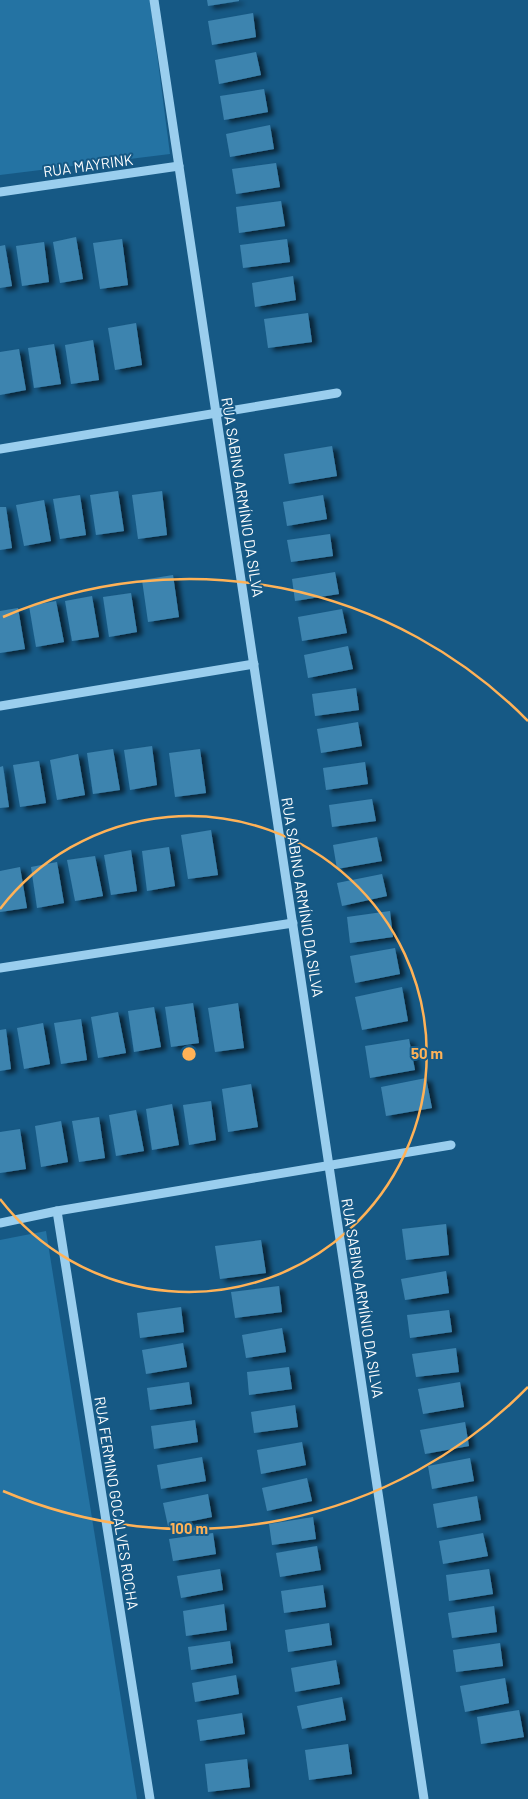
<svg xmlns="http://www.w3.org/2000/svg" width="528" height="1799" viewBox="0 0 528 1799" font-family="Barlow,sans-serif">
	<defs>
		<filter id="shadow"><feDropShadow dx="5.5" dy="3" stdDeviation="2.5" flood-color="#0009"/></filter>
	</defs>
	<rect width="100%" height="100%" fill="#165985"/>
	<!-- green -->
	<g fill="#2473a3">
		<polygon points="0,0 150,0 170,154 0,175"/>
		<polygon points="46,1231 137,1799 0,1799 0,1240"/>
	</g>
	<!-- building -->
	<g fill="#3e84af" filter="url(#shadow)">
		<polygon points="207,0 239,0 239,1 208,6"/>
		<polygon points="253,13 256,37 212,45 208,21"/>
		<polygon points="256,52 261,75 219,84 215,60"/>
		<polygon points="264,89 268,112 224,120 220,96"/>
		<polygon points="270,125 274,149 230,157 226,134"/>
		<polygon points="276,163 280,187 236,194 232,169"/>
		<polygon points="281,201 285,226 239,233 236,207"/>
		<polygon points="76,237 83,279 60,283 53,242"/>
		<polygon points="122,239 128,285 100,289 93,243"/>
		<polygon points="287,239 290,262 243,268 240,245"/>
		<polygon points="44,242 49,282 22,286 16,246"/>
		<polygon points="5,245 12,286 0,288 0,246"/>
		<polygon points="293,276 296,300 255,307 252,283"/>
		<polygon points="308,313 312,342 268,348 264,319"/>
		<polygon points="136,323 142,365 115,370 108,328"/>
		<polygon points="93,340 99,380 71,384 65,345"/>
		<polygon points="54,344 61,384 34,388 28,348"/>
		<polygon points="19,349 26,390 0,395 0,352"/>
		<polygon points="332,446 337,476 289,484 284,454"/>
		<polygon points="118,491 124,531 96,535 90,495"/>
		<polygon points="162,491 167,535 138,539 132,495"/>
		<polygon points="80,495 86,535 60,539 53,499"/>
		<polygon points="323,495 327,519 287,526 283,502"/>
		<polygon points="44,500 51,541 24,546 16,505"/>
		<polygon points="0,507 6,507 12,548 0,550"/>
		<polygon points="330,534 333,556 291,562 287,540"/>
		<polygon points="335,572 339,594 295,601 292,579"/>
		<polygon points="173,575 179,617 148,622 142,580"/>
		<polygon points="131,593 137,632 109,637 103,597"/>
		<polygon points="92,596 99,637 72,641 65,601"/>
		<polygon points="56,601 64,642 36,647 29,606"/>
		<polygon points="18,608 25,649 0,653 0,611"/>
		<polygon points="342,609 347,633 302,641 298,617"/>
		<polygon points="348,646 353,669 308,678 304,655"/>
		<polygon points="356,688 359,710 315,716 312,694"/>
		<polygon points="358,722 362,746 321,753 317,729"/>
		<polygon points="152,746 157,785 130,790 124,750"/>
		<polygon points="113,749 120,790 93,794 87,753"/>
		<polygon points="200,749 206,793 175,797 169,753"/>
		<polygon points="78,754 85,795 57,800 50,760"/>
		<polygon points="39,761 46,803 20,807 13,765"/>
		<polygon points="365,762 368,784 326,790 323,768"/>
		<polygon points="3,766 9,807 0,808 0,767"/>
		<polygon points="372,799 376,821 332,827 329,805"/>
		<polygon points="211,830 218,875 188,879 181,835"/>
		<polygon points="377,837 382,861 337,869 333,845"/>
		<polygon points="169,847 175,886 147,891 142,851"/>
		<polygon points="131,850 137,891 111,895 104,855"/>
		<polygon points="95,856 103,896 75,901 67,860"/>
		<polygon points="57,862 64,903 37,908 31,867"/>
		<polygon points="20,867 27,908 0,912 0,871"/>
		<polygon points="382,874 387,896 342,906 337,883"/>
		<polygon points="390,911 393,937 350,943 347,917"/>
		<polygon points="395,948 400,974 355,983 350,956"/>
		<polygon points="402,987 408,1021 362,1030 355,997"/>
		<polygon points="193,1003 199,1043 171,1047 165,1007"/>
		<polygon points="238,1003 244,1048 215,1052 208,1008"/>
		<polygon points="154,1007 161,1047 134,1052 128,1011"/>
		<polygon points="118,1012 126,1053 98,1058 91,1017"/>
		<polygon points="81,1019 87,1060 61,1064 54,1023"/>
		<polygon points="43,1023 50,1064 24,1069 17,1028"/>
		<polygon points="6,1029 11,1069 0,1071 0,1030"/>
		<polygon points="409,1039 415,1070 370,1078 365,1046"/>
		<polygon points="426,1078 432,1108 386,1116 381,1087"/>
		<polygon points="251,1084 258,1127 228,1132 222,1089"/>
		<polygon points="211,1101 216,1140 189,1145 183,1105"/>
		<polygon points="172,1104 179,1145 152,1150 146,1109"/>
		<polygon points="136,1110 144,1151 116,1156 109,1115"/>
		<polygon points="99,1117 105,1158 79,1162 72,1121"/>
		<polygon points="61,1121 68,1162 41,1167 35,1126"/>
		<polygon points="20,1129 26,1169 0,1173 0,1132"/>
		<polygon points="446,1224 449,1255 406,1260 402,1229"/>
		<polygon points="261,1240 266,1273 220,1279 215,1246"/>
		<polygon points="446,1271 449,1293 405,1300 401,1279"/>
		<polygon points="279,1286 282,1312 235,1318 231,1292"/>
		<polygon points="181,1307 184,1332 140,1338 137,1313"/>
		<polygon points="449,1310 452,1332 410,1338 407,1315"/>
		<polygon points="282,1328 286,1352 246,1358 242,1335"/>
		<polygon points="183,1343 187,1367 146,1374 142,1350"/>
		<polygon points="456,1348 459,1372 416,1377 412,1354"/>
		<polygon points="289,1367 292,1389 249,1395 247,1372"/>
		<polygon points="189,1382 192,1404 150,1410 147,1388"/>
		<polygon points="460,1382 464,1407 423,1414 418,1389"/>
		<polygon points="295,1405 298,1427 254,1433 251,1412"/>
		<polygon points="195,1420 198,1442 154,1449 151,1426"/>
		<polygon points="465,1422 469,1446 425,1454 420,1430"/>
		<polygon points="302,1442 306,1465 261,1474 257,1450"/>
		<polygon points="202,1457 206,1481 161,1489 157,1465"/>
		<polygon points="470,1458 474,1481 432,1489 428,1466"/>
		<polygon points="307,1478 312,1501 267,1511 262,1488"/>
		<polygon points="208,1494 212,1517 168,1526 163,1503"/>
		<polygon points="477,1496 481,1520 437,1528 433,1504"/>
		<polygon points="313,1517 316,1539 272,1545 269,1524"/>
		<polygon points="213,1533 216,1554 173,1561 169,1539"/>
		<polygon points="483,1533 488,1556 443,1564 439,1541"/>
		<polygon points="317,1546 321,1570 280,1577 276,1553"/>
		<polygon points="220,1569 223,1590 181,1598 177,1576"/>
		<polygon points="489,1569 493,1594 449,1601 446,1575"/>
		<polygon points="323,1585 326,1607 284,1613 281,1591"/>
		<polygon points="224,1604 227,1630 186,1636 183,1611"/>
		<polygon points="494,1606 497,1632 452,1638 448,1613"/>
		<polygon points="329,1623 332,1645 288,1652 285,1630"/>
		<polygon points="230,1641 233,1663 191,1670 188,1647"/>
		<polygon points="500,1643 503,1666 456,1672 453,1650"/>
		<polygon points="336,1660 340,1684 295,1692 291,1668"/>
		<polygon points="236,1675 239,1694 195,1702 192,1683"/>
		<polygon points="505,1678 509,1703 465,1712 460,1686"/>
		<polygon points="342,1697 346,1720 302,1729 297,1706"/>
		<polygon points="519,1710 524,1737 481,1744 477,1717"/>
		<polygon points="242,1713 245,1734 200,1741 197,1720"/>
		<polygon points="348,1744 352,1774 309,1780 305,1750"/>
		<polygon points="247,1759 250,1787 208,1792 205,1764"/>
	</g>
	<g fill="none" stroke-linecap="round" stroke-linejoin="round">
		<!-- minor -->
		<g stroke="#9aceee" stroke-width="9">
			<polyline points="154,0 424,1799"/>
			<polyline points="0,192 179,166"/>
			<polyline points="0,449 337,393"/>
			<polyline points="0,706 254,664"/>
			<polyline points="0,968 293,923"/>
			<polyline points="57,1211 150,1799"/>
			<polyline points="0,1223 57,1211 451,1145"/>
		</g>
	</g>
	<!-- distance rings -->
	<g fill="none" stroke="#ffb257" stroke-width="2.5">
		<path d="M0 909A238 238 0 1 1 0 1199"/>
		<path d="M528 1387A475 475 0 0 1 3 1491M3 617A475 475 0 0 1 528 721"/>
	</g>
	<g text-anchor="middle" dominant-baseline="central" stroke-width="4" stroke-linejoin="round" paint-order="stroke">
		<!-- street labels -->
		<g font-size="15" fill="#fff" stroke="#165985">
			<text transform="translate(88 165) rotate(-8)">RUA MAYRINK</text>
			<text transform="translate(243 497) rotate(81)">RUA SABINO ARMÍNIO DA SILVA</text>
			<text transform="translate(303 897) rotate(81)">RUA SABINO ARMÍNIO DA SILVA</text>
			<text transform="translate(363 1298) rotate(81)">RUA SABINO ARMÍNIO DA SILVA</text>
			<text transform="translate(117 1503) rotate(81)">RUA FERMINO GOCALVES ROCHA</text>
		</g>
	</g>
	<circle cx="189" cy="1054" r="8" fill="#ffb257" stroke="#165985" stroke-width="2.5"/>
	<g font-size="15" text-anchor="middle" font-weight="bold" fill="#ffb257" stroke="#165985" stroke-width="4" stroke-linejoin="round" paint-order="stroke">
		<text x="427" y="1059">50 m</text>
		<text x="189" y="1534">100 m</text>
	</g>
</svg>
